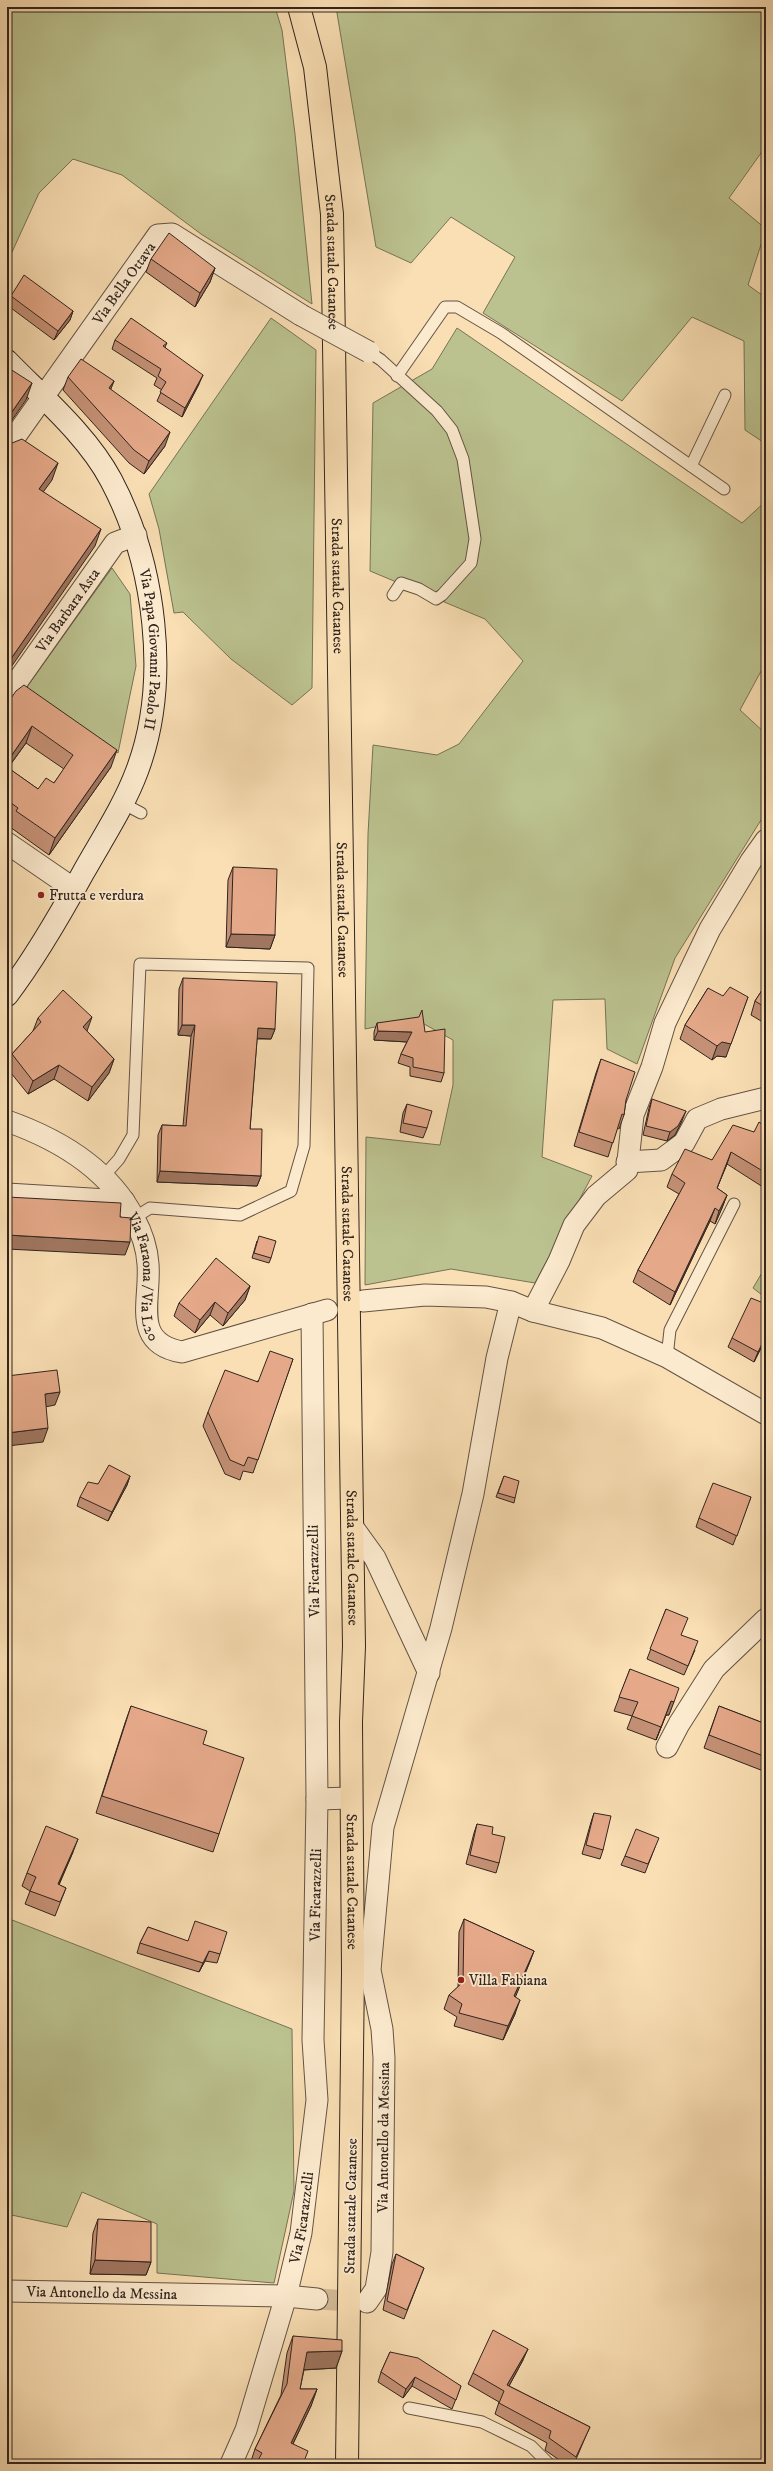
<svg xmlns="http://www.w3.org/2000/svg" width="773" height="2471" viewBox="0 0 773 2471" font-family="'IM FELL DW Pica',serif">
	<rect width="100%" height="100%" fill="#fadfb4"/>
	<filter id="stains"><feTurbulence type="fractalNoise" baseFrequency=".005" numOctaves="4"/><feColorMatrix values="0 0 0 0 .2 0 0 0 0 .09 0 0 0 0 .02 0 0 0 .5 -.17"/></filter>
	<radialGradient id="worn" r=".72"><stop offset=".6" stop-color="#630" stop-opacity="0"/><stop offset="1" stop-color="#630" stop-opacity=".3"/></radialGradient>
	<!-- green -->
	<g fill="#bbc28f" stroke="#767356">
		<polygon points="7,7 275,7 282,30 295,134 312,304 201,234 122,175 73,159 39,193 7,263"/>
		<polygon points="336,7 766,7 766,146 729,198 766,229 748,285 766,298 766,444 745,430 744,341 692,317 622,401 483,313 515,257 451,217 411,263 376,247"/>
		<polygon points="271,318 316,350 312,688 292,705 231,659 183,612 174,613 159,529 149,494"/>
		<polygon points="457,328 742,523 766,501 766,662 740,710 766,734 766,812 675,958 637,1064 607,1049 605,999 553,1000 542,1157 592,1176 535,1283 451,1269 365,1285 366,1137 440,1145 453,1085 453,1040 415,1019 365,1029 368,834 373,745 437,755 459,744 523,661 485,619 370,571 373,403 432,369"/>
		<polygon points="112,568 130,594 136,666 118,753 26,688"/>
		<polygon points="766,1266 766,1298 753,1288"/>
		<polygon points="7,1918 292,2029 294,2191 274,2283 157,2273 157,2224 82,2192 67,2227 7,2214"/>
	</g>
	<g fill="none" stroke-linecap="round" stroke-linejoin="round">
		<!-- street-tunnel -->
		<polyline stroke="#d2ba96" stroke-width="21" stroke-dasharray="21 10" stroke-linecap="butt" points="317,2299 367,2302"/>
		<!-- lane casing -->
		<g stroke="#635344" stroke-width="13">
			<g id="lane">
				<polyline points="369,352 381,360 437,411 452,430 463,459 475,539 471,563 442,595 436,599 419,589 401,583 393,595"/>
				<polyline points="397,376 445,307 457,307 501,333 724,489"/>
				<polyline points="691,466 725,395"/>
				<polyline points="122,803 141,813"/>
				<polyline points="103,1177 119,1159 133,1135 140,964 308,968 304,1146 291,1191 240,1215 150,1208 134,1218"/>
				<polyline points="667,1357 670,1330 734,1204"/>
				<polyline points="409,2408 482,2422 531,2446 549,2464"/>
			</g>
		</g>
		<!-- street casing -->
		<g stroke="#635344" stroke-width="23">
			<g id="street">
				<path id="s1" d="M7,448l151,-213 14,-1 129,81"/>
				<path id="s2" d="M7,696l108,-153 21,-8"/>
				<polyline points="7,843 74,889"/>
				<path id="s3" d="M7,1121c51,18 101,47 127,97 7,13 13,30 14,46 3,37 -17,79 34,88l145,-42"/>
				<polyline points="627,1162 661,1160 684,1143 697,1119 721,1109 766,1098"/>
				<polyline points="7,1194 124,1201"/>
				<polyline points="363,1301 425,1295 486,1297 511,1302 533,1311 602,1328 667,1357 766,1414"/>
				<polyline points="533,1311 559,1261 574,1225 596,1196 627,1170 633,1115 652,1067 665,1023 710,929 751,861 766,840"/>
				<polyline points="352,1526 375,1558 429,1673"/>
				<polyline points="667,1747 679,1724 714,1669 766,1619"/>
				<polyline points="317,1799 351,1798"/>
				<path id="s4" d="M7,2291l279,5 31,3"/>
				<path id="s5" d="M367,2302l9,-13 6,-37 2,-194 -2,-29 -12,-59 13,-143 58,-199 32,-134 24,-136 14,-56"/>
				<path id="s6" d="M231,2464l15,-34 40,-134 15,-63 16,-133 -4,-60 4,-241 -5,-485"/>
			</g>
		</g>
		<!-- secondary casing -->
		<g stroke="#31241e" stroke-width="24">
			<g id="secondary">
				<path id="s7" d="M7,361c35,36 80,74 104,119 44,83 60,201 26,291 -13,35 -35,68 -54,102 -23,42 -47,84 -76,122"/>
			</g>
		</g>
		<!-- primary casing -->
		<g stroke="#31241e" stroke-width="24">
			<g id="primary">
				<path id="s8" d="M299,7l16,60 17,147 22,1432 -3,76 2,249 -6,493"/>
			</g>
		</g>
		<!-- lane -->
		<use href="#lane" stroke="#fceace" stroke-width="11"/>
		<!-- street -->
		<use href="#street" stroke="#fceace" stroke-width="21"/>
		<!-- secondary -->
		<use href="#secondary" stroke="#fceace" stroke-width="22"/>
		<!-- primary -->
		<use href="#primary" stroke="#fadfb4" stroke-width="22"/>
		<!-- street-bridge casing -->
		<g stroke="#635344" stroke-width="23" stroke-linecap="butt">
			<polyline id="street-bridge" points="301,315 369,352"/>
		</g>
		<!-- street-bridge -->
		<use href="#street-bridge" stroke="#fceace" stroke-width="21"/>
	</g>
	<!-- wall -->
	<g fill="#c59176" stroke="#31241e" fill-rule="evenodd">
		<polygon points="151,259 215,268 210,282 195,307 146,272"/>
		<polygon points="11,296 73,311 70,320 54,340 7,305"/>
		<polygon points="115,340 167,343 165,347 199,384 182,417 157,401 162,390 154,385 157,378 112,349"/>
		<polygon points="68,377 114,381 110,389 165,446 144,474 129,463 63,390"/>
		<path d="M7,704l104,63 -62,88 -39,-28 2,-3 -5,-3zM26,743l38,26 -10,14 -16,6 -30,-21z"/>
		<polygon points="233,867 275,935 270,949 226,947 228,880"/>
		<polygon points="183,978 275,1029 271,1039 257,1039 250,1129 261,1176 257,1186 157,1182 158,1135 162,1125 183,1126 191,1036 178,1035 179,989"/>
		<polygon points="766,984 766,1024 751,1015 755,1001"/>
		<polygon points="708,988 726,1057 717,1056 712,1060 680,1039 685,1025"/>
		<polygon points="38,1018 87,1031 114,1059 109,1073 88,1101 54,1079 28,1094 7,1068 12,1054 33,1031"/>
		<polygon points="377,1023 425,1032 444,1073 441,1082 410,1076 410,1067 398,1063 401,1054 407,1042 374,1040 374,1032"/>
		<polygon points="601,1059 626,1100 624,1115 619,1129 617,1128 608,1157 574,1146 596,1073"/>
		<polygon points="652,1099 682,1121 675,1135 667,1141 643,1135 649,1108"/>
		<polygon points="407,1104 427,1128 423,1138 400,1132 403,1113"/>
		<polygon points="766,1127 766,1189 727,1164 717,1188 727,1195 722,1208 715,1224 710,1221 670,1305 633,1282 638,1270 679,1194 667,1187 672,1174 712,1160 754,1132"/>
		<polygon points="257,1241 271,1258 269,1263 252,1258"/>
		<polygon points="250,1286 245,1300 223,1326 210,1315 195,1333 174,1316 179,1303"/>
		<polygon points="766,1304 766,1338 754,1362 728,1347 732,1338"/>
		<polygon points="293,1359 253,1473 243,1471 240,1480 225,1474 203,1426 208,1412"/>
		<polygon points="130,1476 127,1485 108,1521 77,1506 80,1497 98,1484"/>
		<polygon points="504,1476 515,1498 514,1503 496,1497"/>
		<polygon points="751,1497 733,1545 696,1527 699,1518"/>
		<polygon points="666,1609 681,1635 695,1650 684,1675 647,1659"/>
		<polygon points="630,1669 669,1715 666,1715 656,1740 627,1729 632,1716 614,1711"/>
		<polygon points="766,1695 766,1702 764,1702"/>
		<polygon points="131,1706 203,1744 219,1834 213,1852 96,1813 125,1723"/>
		<polygon points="719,1706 766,1724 766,1772 704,1748"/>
		<polygon points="594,1813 603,1850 600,1859 582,1854 591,1822"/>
		<polygon points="477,1824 492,1834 499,1863 496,1873 466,1864 474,1833"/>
		<polygon points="655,1847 645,1873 621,1865 625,1856"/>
		<polygon points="73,1852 59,1885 66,1888 55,1916 25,1904 30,1891 22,1886 27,1873"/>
		<polygon points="464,1919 534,1951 529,1964 515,1997 515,2014 503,2040 454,2026 457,2017 444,2009 449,1995 458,1987 459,1932"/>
		<polygon points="148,1927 220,1954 217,1963 205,1961 199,1972 137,1953 140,1943"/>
		<polygon points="98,2219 151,2262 146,2275 90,2274 93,2233"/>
		<polygon points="396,2254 424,2268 404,2319 383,2310 392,2264"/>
		<polygon points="293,2336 342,2351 336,2368 304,2370 300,2389 317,2389 311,2406 293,2444 303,2464 250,2464 255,2449 281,2395 287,2353"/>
		<polygon points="390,2352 461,2386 452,2409 412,2386 403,2398 378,2382 381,2372"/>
		<polygon points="523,2360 509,2386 590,2427 585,2438 574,2464 565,2464 545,2450 547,2443 495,2414 499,2402 468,2384 473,2373"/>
	</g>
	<!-- shaded-wall -->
	<g fill="#a07660" stroke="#31241e">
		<polygon points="215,268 210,282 195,307 200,293"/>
		<polygon points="73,311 70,320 54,340 58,331"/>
		<polygon points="203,375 199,384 182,417 185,408"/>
		<polygon points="114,381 109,394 109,388"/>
		<polygon points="32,383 26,400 7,427 7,419"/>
		<polygon points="170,432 165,446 144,474 149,461"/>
		<polygon points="58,463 52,480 33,506 39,489"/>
		<polygon points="101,529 95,546 7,673 7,667 8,663"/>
		<polygon points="32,726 26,743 7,769 7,762"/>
		<polygon points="117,750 111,767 49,855 55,838"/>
		<polygon points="231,934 275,935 270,949 226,947"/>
		<polygon points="748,997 726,1057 717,1056 712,1060 717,1046"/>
		<polygon points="92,1017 87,1031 78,1041 83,1027"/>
		<polygon points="182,1025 195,1025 191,1036 178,1035"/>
		<polygon points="258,1028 275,1029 271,1039 254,1038"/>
		<polygon points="378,1031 412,1032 408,1042 374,1040"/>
		<polygon points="114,1059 109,1073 88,1101 92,1087"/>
		<polygon points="59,1065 54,1079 28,1094 33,1081"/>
		<polygon points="686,1111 682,1121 675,1135 667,1141 670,1132"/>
		<polygon points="731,1152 727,1164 712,1200 717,1188"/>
		<polygon points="160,1171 261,1176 257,1186 157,1182"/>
		<polygon points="727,1195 722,1208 715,1224 719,1211"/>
		<polygon points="715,1208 710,1221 670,1305 675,1292"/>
		<polygon points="7,1235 130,1242 125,1255 7,1249"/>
		<polygon points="250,1286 245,1300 223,1326 228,1313"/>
		<polygon points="215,1302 210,1315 195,1333 200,1320"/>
		<polygon points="766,1336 766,1338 754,1362 758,1352"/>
		<polygon points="60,1392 55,1405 40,1408 45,1394"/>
		<polygon points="48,1428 43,1442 7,1446 7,1433"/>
		<polygon points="130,1476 127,1485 108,1521 112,1512"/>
		<polygon points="671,1701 674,1702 669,1715 666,1715 656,1740"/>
		<polygon points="78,1839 73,1852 53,1898 58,1884"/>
		<polygon points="209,1951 205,1961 199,1972 203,1963"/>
		<polygon points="534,1951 529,1964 510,2010 514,1996"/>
		<polygon points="520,2000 515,2014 503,2040 508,2026"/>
		<polygon points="95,2260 151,2262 146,2275 90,2274"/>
		<polygon points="528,2349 523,2360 503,2397 507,2385"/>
		<polygon points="342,2351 336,2368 300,2370 307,2352"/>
		<polygon points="415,2377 412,2386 403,2398 406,2389"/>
		<polygon points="317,2389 311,2406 285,2460 291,2443"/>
	</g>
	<!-- building -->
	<g fill="#e5a989" stroke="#31241e">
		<polygon points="169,233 215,268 200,293 151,259"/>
		<polygon points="24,275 73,311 58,331 11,296"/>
		<polygon points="131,318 167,343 163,346 203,375 185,408 160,392 166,382 158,376 161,369 115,340"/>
		<polygon points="81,359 114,381 109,388 170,432 149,461 134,450 68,377"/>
		<polygon points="7,367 32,383 7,419"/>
		<polygon points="22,439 58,463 39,489 101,529 8,663 7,662 7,440 12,443"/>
		<polygon points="24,685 117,750 55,838 16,811 18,808 7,800 7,767 38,789 46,778 54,783 73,755 32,726 7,762 7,704 16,691"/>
		<polygon points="233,867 277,869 275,935 231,934"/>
		<polygon points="183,978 277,982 275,1029 258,1028 250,1129 262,1129 261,1176 160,1171 162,1125 186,1126 195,1025 182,1025"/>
		<polygon points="766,984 766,1008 755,1001"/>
		<polygon points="730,987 748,997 731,1044 722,1042 717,1046 685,1025 708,988 723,996"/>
		<polygon points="63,990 92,1017 83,1027 114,1059 92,1087 59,1065 33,1081 12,1054 41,1022 38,1018"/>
		<polygon points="422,1010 425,1032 445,1029 444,1073 413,1067 413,1058 401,1054 412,1032 378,1031 377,1023 419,1017"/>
		<polygon points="601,1059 635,1072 626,1100 624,1115 622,1114 613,1143 579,1132"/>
		<polygon points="652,1099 686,1111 678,1126 670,1132 646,1126"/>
		<polygon points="407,1104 432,1111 427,1128 403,1123"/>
		<polygon points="759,1122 766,1127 766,1173 731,1152 717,1188 727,1195 719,1211 715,1208 675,1292 638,1270 685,1183 672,1174 685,1149 712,1160 733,1125 754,1132"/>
		<polygon points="7,1197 121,1203 120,1217 131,1218 130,1242 7,1235"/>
		<polygon points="259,1236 276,1241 271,1258 254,1253"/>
		<polygon points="216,1258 250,1286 228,1313 215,1302 200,1320 179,1303"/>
		<polygon points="751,1298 766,1304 766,1336 758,1352 732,1338"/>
		<polygon points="270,1351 293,1359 258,1460 248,1457 244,1466 230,1460 208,1412 225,1370 258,1382"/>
		<polygon points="57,1370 60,1392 45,1394 48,1428 7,1433 7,1376"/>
		<polygon points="109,1465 130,1476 112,1512 80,1497 88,1482 98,1484"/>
		<polygon points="504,1476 519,1481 515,1498 498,1493"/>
		<polygon points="713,1483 751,1497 737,1536 699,1518"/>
		<polygon points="666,1609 688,1618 681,1635 698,1641 688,1666 650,1649"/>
		<polygon points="630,1669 679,1688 674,1702 671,1701 661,1727 632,1716 638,1702 619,1697"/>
		<polygon points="131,1706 207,1731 203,1744 244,1758 219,1834 102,1796"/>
		<polygon points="719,1706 766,1724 766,1757 709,1735"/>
		<polygon points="7,1775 12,1777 7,1788"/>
		<polygon points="594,1813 611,1816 603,1850 586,1845"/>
		<polygon points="477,1824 493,1827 492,1834 505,1837 499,1863 470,1855"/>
		<polygon points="46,1826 78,1839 58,1884 66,1888 60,1902 30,1891 36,1877 27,1873"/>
		<polygon points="636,1829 659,1838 648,1864 625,1856"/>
		<polygon points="464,1919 534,1951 514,1996 520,2000 508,2026 459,2013 462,2004 449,1995 463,1982"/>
		<polygon points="195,1921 227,1932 220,1954 209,1951 203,1963 140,1943 148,1927 188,1941"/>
		<polygon points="98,2219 151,2222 151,2262 95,2260"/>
		<polygon points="396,2254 424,2268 407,2310 387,2301"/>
		<polygon points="493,2330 528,2349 507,2385 590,2427 576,2457 549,2438 551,2431 499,2403 504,2391 473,2373"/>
		<polygon points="293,2336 342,2340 342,2351 307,2352 300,2389 317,2389 291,2443 308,2451 303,2464 290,2464 281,2460 279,2464 256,2464 262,2453 255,2449 287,2384"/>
		<polygon points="390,2352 418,2358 461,2386 456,2400 415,2377 406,2389 381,2372"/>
	</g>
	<!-- markers -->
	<g fill="#8f2418" stroke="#fceace" stroke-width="1.5">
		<circle cx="41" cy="895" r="4"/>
		<circle cx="461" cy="1980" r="4"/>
	</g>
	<g text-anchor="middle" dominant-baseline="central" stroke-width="3.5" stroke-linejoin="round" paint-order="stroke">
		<!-- street labels -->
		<g font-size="15" fill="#31241e" stroke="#fceace">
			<text stroke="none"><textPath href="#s8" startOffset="258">Strada statale Catanese</textPath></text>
			<text stroke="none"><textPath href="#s1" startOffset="202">Via Bella Ottava</textPath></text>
			<text stroke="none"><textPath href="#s8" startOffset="582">Strada statale Catanese</textPath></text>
			<text stroke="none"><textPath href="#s2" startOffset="105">Via Barbara Asta</textPath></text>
			<text stroke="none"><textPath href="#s7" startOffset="335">Via Papa Giovanni Paolo II</textPath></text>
			<text stroke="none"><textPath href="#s8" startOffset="906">Strada statale Catanese</textPath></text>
			<text stroke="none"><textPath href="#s8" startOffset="1230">Strada statale Catanese</textPath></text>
			<text stroke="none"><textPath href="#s3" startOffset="224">Via Faraona / Via L20</textPath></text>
			<text stroke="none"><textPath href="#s8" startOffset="1554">Strada statale Catanese</textPath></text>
			<text transform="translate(314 1571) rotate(-91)">Via Ficarazzelli</text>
			<text stroke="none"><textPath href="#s8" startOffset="1878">Strada statale Catanese</textPath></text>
			<text stroke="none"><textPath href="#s6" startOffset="581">Via Ficarazzelli</textPath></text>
			<text stroke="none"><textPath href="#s5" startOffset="168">Via Antonello da Messina</textPath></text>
			<text transform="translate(351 2206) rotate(-89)">Strada statale Catanese</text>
			<text stroke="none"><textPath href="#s6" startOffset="257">Via Ficarazzelli</textPath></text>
			<text stroke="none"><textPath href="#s4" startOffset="95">Via Antonello da Messina</textPath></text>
		</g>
		<!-- poi labels -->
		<g font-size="15" fill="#31241e" stroke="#fceace" text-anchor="start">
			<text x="49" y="895">Frutta e verdura</text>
			<text x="469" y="1980">Villa Fabiana</text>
		</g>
	</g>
	<!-- margin -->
	<rect width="773" height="2471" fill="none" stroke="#fadfb4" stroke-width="24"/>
	<rect x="8" y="8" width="757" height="2455" fill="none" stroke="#31241e" stroke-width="2"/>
	<rect x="12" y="12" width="749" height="2447" fill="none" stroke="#31241e"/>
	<rect width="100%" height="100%" filter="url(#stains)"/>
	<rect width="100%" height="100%" fill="url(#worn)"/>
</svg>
